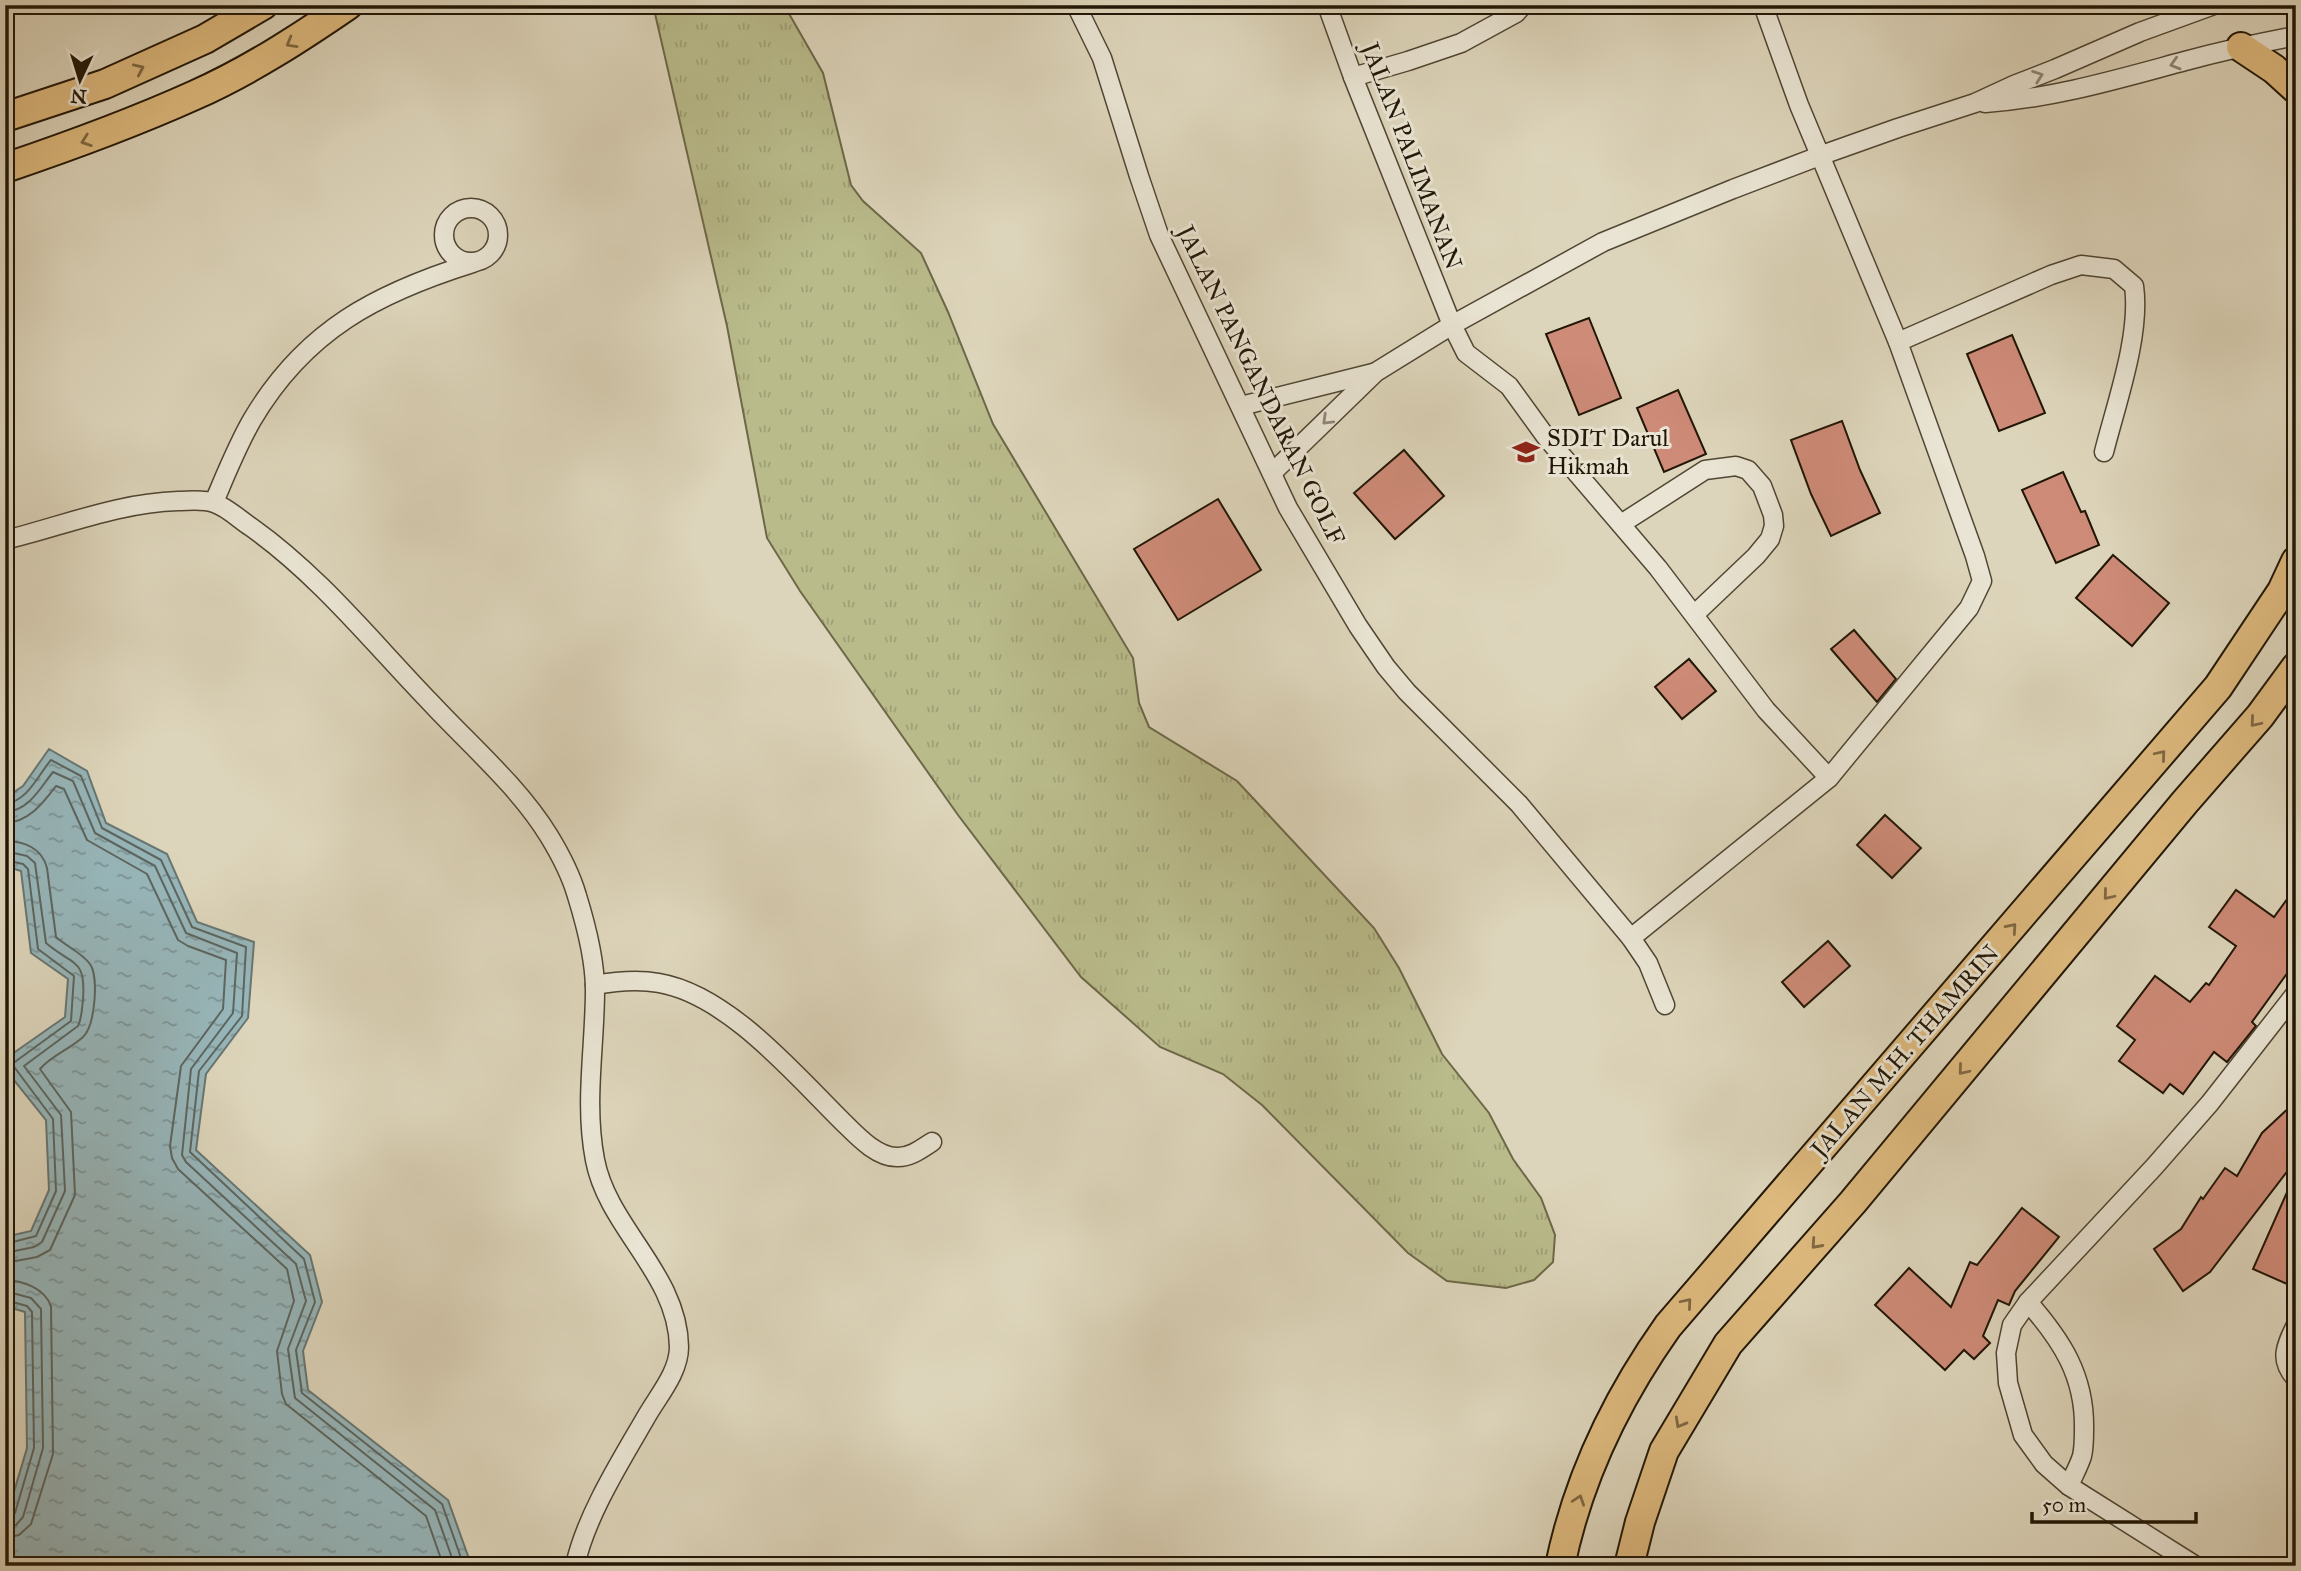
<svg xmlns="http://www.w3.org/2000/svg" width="2301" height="1571" viewBox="0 0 2301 1571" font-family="'IM FELL Great Primer',serif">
	<defs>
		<pattern id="grass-tufts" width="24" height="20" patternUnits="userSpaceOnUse" patternTransform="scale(1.75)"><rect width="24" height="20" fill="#b9bb8b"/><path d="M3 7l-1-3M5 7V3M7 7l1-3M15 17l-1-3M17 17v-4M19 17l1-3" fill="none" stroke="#9fa076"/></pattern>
		<pattern id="water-ripples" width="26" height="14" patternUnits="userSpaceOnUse" patternTransform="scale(1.75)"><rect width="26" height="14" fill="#97b6ba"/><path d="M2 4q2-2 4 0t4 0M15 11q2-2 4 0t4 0" fill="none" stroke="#7b9395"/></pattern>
	</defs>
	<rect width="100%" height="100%" fill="#ddd5bb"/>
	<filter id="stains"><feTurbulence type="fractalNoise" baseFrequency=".00286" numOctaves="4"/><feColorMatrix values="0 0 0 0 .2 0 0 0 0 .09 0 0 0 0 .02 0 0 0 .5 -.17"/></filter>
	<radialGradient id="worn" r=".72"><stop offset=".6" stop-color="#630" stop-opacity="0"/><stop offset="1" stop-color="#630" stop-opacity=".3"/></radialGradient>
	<!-- grass -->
	<polygon fill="url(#grass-tufts)" stroke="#6d6848" stroke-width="2" points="653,5 784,5 823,73 851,185 863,201 921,253 948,312 993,424 1133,658 1139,703 1149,727 1237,781 1374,928 1399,968 1442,1054 1489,1113 1513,1159 1541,1198 1555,1235 1553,1262 1534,1280 1506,1288 1447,1281 1408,1253 1262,1105 1223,1074 1160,1047 1081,977 958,815 800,591 767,538 727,326"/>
	<!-- water -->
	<polygon fill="url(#water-ripples)" stroke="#687672" stroke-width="2" points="49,749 87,771 106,823 167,854 197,922 254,942 248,1018 206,1074 196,1150 310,1255 322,1302 303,1351 308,1390 448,1500 468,1556 465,1566 5,1566 5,1522 27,1448 25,1312 5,1306 5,1237 31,1231 49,1190 46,1120 5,1069 5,1059 65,1017 68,979 31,953 21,871 5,866 5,798 23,786"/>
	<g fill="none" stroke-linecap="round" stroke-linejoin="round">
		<!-- shore -->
		<g stroke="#5c6660" stroke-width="2">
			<path d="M5,804c23,-3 33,-29 46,-44l30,16 21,52 59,32 31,67 54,20 -4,69 -43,55 -9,81 114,107 11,43 -19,48 6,43 140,111 18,51 -2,11"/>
			<path d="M5,812c24,-1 35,-24 48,-40l20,9 22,52 60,33 31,67 51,20 -4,60 -42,56 -9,86 4,7 110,102 10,37 -18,48 7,49 140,112 16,45 -1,11"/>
			<path d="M5,823c24,-1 38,-20 51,-37l8,3 23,51 60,34 31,66 10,6 38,14 -3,49 -42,57 -11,80 2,12 6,11 109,100 7,32 -17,50 5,43 4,10 140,112 14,40 -1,10"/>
			<path d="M5,841c19,0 37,7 42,27l9,69c10,9 26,16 34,27 9,13 5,62 -7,73 -13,12 -32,19 -43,32l31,43 4,83 -25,55 -13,7 -32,6"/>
			<path d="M5,851l22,5 8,7 11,80c27,23 40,15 37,56 -1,9 -1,19 -5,27l-54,40 37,49 4,76 -23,51 -8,5 -29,6"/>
			<polyline points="5,860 23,864 28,869 38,949 74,976 71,1021 12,1064 53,1119 56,1191 36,1236 5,1244"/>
			<path d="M5,1280c19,1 39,8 46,26l2,148 -22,70 -12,11 -14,3"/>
			<polyline points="5,1291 31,1298 41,1309 43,1448 23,1517 16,1525 5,1527"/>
			<polyline points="5,1300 27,1306 32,1312 34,1448 15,1513 12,1517 5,1518"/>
		</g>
	</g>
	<!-- building -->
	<g fill="#ce8b78" stroke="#211606" stroke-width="2">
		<polygon points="1589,318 1621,398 1579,415 1546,334"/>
		<polygon points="2012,335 2045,413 1999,431 1967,354"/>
		<polygon points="1678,390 1706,454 1664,472 1637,408"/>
		<polygon points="1842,421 1860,470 1880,513 1831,536 1811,494 1791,440"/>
		<polygon points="1404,450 1444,496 1395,539 1354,493"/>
		<polygon points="2063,472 2081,512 2085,511 2099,545 2056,563 2022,490"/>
		<polygon points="1218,499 1261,570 1178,620 1134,549"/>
		<polygon points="2113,555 2169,603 2132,646 2076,598"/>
		<polygon points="1854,630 1896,679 1877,702 1831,649"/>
		<polygon points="1689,659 1716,691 1682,719 1655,687"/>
		<polygon points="1885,815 1921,848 1892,878 1857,845"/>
		<polygon points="2296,887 2296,961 2252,1022 2256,1026 2227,1062 2214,1052 2183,1094 2170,1084 2163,1093 2119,1061 2135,1040 2117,1026 2155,976 2190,1002 2206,983 2209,985 2236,946 2209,927 2236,890 2274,917"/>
		<polygon points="1828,941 1850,966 1804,1007 1782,982"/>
		<polygon points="2296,1101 2296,1160 2210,1272 2183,1291 2154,1249 2181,1229 2201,1197 2203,1199 2225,1168 2237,1176 2262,1133"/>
		<polygon points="2296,1172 2296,1288 2253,1269"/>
		<polygon points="2022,1208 2059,1237 2015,1291 2009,1305 1998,1300 1983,1336 1990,1343 1974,1359 1964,1350 1945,1370 1875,1305 1909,1268 1951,1307 1970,1262 1977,1265"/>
	</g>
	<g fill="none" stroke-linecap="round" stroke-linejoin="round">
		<!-- minor casing -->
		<g stroke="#504633" stroke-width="21">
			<g id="minor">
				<polyline points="1076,5 1102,58 1139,176 1159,235 1288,508 1358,626 1386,667 1407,692 1519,804 1631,938 1648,963 1665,1005"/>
				<polyline points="1327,5 1353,77 1452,325 1466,353 1509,386 1546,437 1658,568 1766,710 1829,778"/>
				<polyline points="1353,77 1408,61 1461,43 1516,13 1523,5"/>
				<path d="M1985,103c70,-5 133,-24 200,-42 37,-10 74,-18 111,-25"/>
				<circle cx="471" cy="235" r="27"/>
				<path d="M1898,342l153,-67 30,-10 33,4 20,17c7,49 -18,118 -30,166"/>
				<polyline points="1241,406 1373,373"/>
				<polyline points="1272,473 1376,372 1452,325 1603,242 1733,189 1822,155 1898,128 1975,103 2014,85 2055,69 2140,32 2214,5"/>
				<path d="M214,502c12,-28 23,-56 38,-82 53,-90 125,-127 221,-157"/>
				<polyline points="1621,524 1705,470 1736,466 1748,470 1762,486 1773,515 1774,526 1770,539 1756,556 1695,614"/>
				<path d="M5,540c58,-14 112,-37 173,-39 11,0 26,-2 36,2 13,4 26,17 37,24 69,49 122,116 180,176 39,42 88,84 118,133 11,18 22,39 28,60 9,29 18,63 18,94 0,57 -11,113 0,170 13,68 83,114 84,187 0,26 -22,50 -34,72 -25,43 -60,99 -70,147"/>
				<polyline points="1631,938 1829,778 1969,608 1982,581 1975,556 1898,342 1799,105 1763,5"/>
				<path d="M595,985c22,-4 42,-6 64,-2 70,12 137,93 186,141 13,13 33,34 53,33 13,0 23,-8 34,-15"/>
				<path d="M2028,1302c34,39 57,74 56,127 0,8 0,19 -2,27 -3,10 -9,20 -13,30"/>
				<path d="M2296,1325c-11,22 -17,35 0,54"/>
				<polyline points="2196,1566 2069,1486 2044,1464 2023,1435 2008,1383 2006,1353 2012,1325 2028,1302 2154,1167 2210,1103 2296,993"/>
			</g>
		</g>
		<!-- primary casing -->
		<g stroke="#211606" stroke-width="32">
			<g id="primary">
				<polyline points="2241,47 2274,69 2296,89"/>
				<polyline points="5,117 105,84 205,39 263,5"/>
				<path d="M5,168c65,-22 128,-45 190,-73 54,-24 105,-57 153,-90"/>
				<path d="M1560,1566c18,-88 57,-168 108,-240l550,-639 64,-96 14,-30"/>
				<polyline points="1629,1566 1640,1522 1664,1451 1728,1344 1853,1202 2185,802 2260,716 2296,667"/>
			</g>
		</g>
		<!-- minor -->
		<use href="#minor" stroke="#e9e4d3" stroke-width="18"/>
		<!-- primary -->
		<use href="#primary" stroke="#deba7e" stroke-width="28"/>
	</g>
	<!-- one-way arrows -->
	<defs><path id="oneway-chevron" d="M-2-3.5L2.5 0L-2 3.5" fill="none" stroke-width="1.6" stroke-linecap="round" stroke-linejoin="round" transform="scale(1.75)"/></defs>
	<g stroke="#806842">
		<use href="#oneway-chevron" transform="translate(291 43) rotate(150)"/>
		<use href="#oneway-chevron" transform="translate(139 69) rotate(-24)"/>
		<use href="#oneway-chevron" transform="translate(86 141) rotate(161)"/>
		<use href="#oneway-chevron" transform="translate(2255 722) rotate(130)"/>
		<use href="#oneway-chevron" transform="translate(2161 755) rotate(-50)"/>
		<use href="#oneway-chevron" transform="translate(2108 895) rotate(130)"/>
		<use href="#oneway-chevron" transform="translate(2012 928) rotate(-49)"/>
		<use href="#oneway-chevron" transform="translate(1963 1070) rotate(130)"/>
		<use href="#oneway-chevron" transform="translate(1816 1244) rotate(132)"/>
		<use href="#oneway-chevron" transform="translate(1687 1303) rotate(-50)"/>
		<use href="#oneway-chevron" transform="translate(1680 1423) rotate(119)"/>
		<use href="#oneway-chevron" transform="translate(1579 1500) rotate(-71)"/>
	</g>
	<g stroke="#8f8777">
		<use href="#oneway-chevron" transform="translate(2175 64) rotate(164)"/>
		<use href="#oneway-chevron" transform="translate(2038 76) rotate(-20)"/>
		<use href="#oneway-chevron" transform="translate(1327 420) rotate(136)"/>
	</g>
	<!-- icons -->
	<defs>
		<g id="school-bare" transform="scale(2.1)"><path d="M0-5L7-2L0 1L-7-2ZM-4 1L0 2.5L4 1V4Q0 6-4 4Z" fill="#8f2418" stroke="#e9e4d3" stroke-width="2.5" paint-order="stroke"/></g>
	</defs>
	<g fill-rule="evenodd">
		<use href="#school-bare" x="1526" y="452"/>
	</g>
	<g text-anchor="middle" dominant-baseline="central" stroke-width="6" stroke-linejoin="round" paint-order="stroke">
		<!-- street labels -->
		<g font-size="24" fill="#211606" stroke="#e9e4d3">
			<text transform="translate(1412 156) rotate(69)">JALAN PALIMANAN</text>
			<text transform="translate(1261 385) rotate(64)">JALAN PANGANDARAN GOLF</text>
			<text transform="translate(1905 1051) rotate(-49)">JALAN M.H. THAMRIN</text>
		</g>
		<!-- poi labels -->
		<g font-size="24" fill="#211606" stroke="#e9e4d3" text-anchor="start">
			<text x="1547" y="438">SDIT Darul<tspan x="1547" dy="28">Hikmah</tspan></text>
		</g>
	</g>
	<!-- margin -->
	<rect width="2301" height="1571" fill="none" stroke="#ddd5bb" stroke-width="28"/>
	<rect x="7" y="7" width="2287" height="1557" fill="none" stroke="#211606" stroke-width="3.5"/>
	<rect x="14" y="14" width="2273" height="1543" fill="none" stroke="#211606" stroke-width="2"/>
	<!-- north arrow -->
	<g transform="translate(80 80) rotate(184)" stroke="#e9e4d3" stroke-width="5" paint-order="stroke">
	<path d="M0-5L12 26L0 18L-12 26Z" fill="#211606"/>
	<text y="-10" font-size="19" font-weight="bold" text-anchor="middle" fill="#211606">N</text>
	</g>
	<!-- scale -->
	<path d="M2032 1512v10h164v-10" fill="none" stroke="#211606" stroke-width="3.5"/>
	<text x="2042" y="1512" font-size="21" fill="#211606" stroke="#e9e4d3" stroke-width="5" paint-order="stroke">50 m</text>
	<rect width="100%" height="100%" filter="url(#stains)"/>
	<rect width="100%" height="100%" fill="url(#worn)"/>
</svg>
